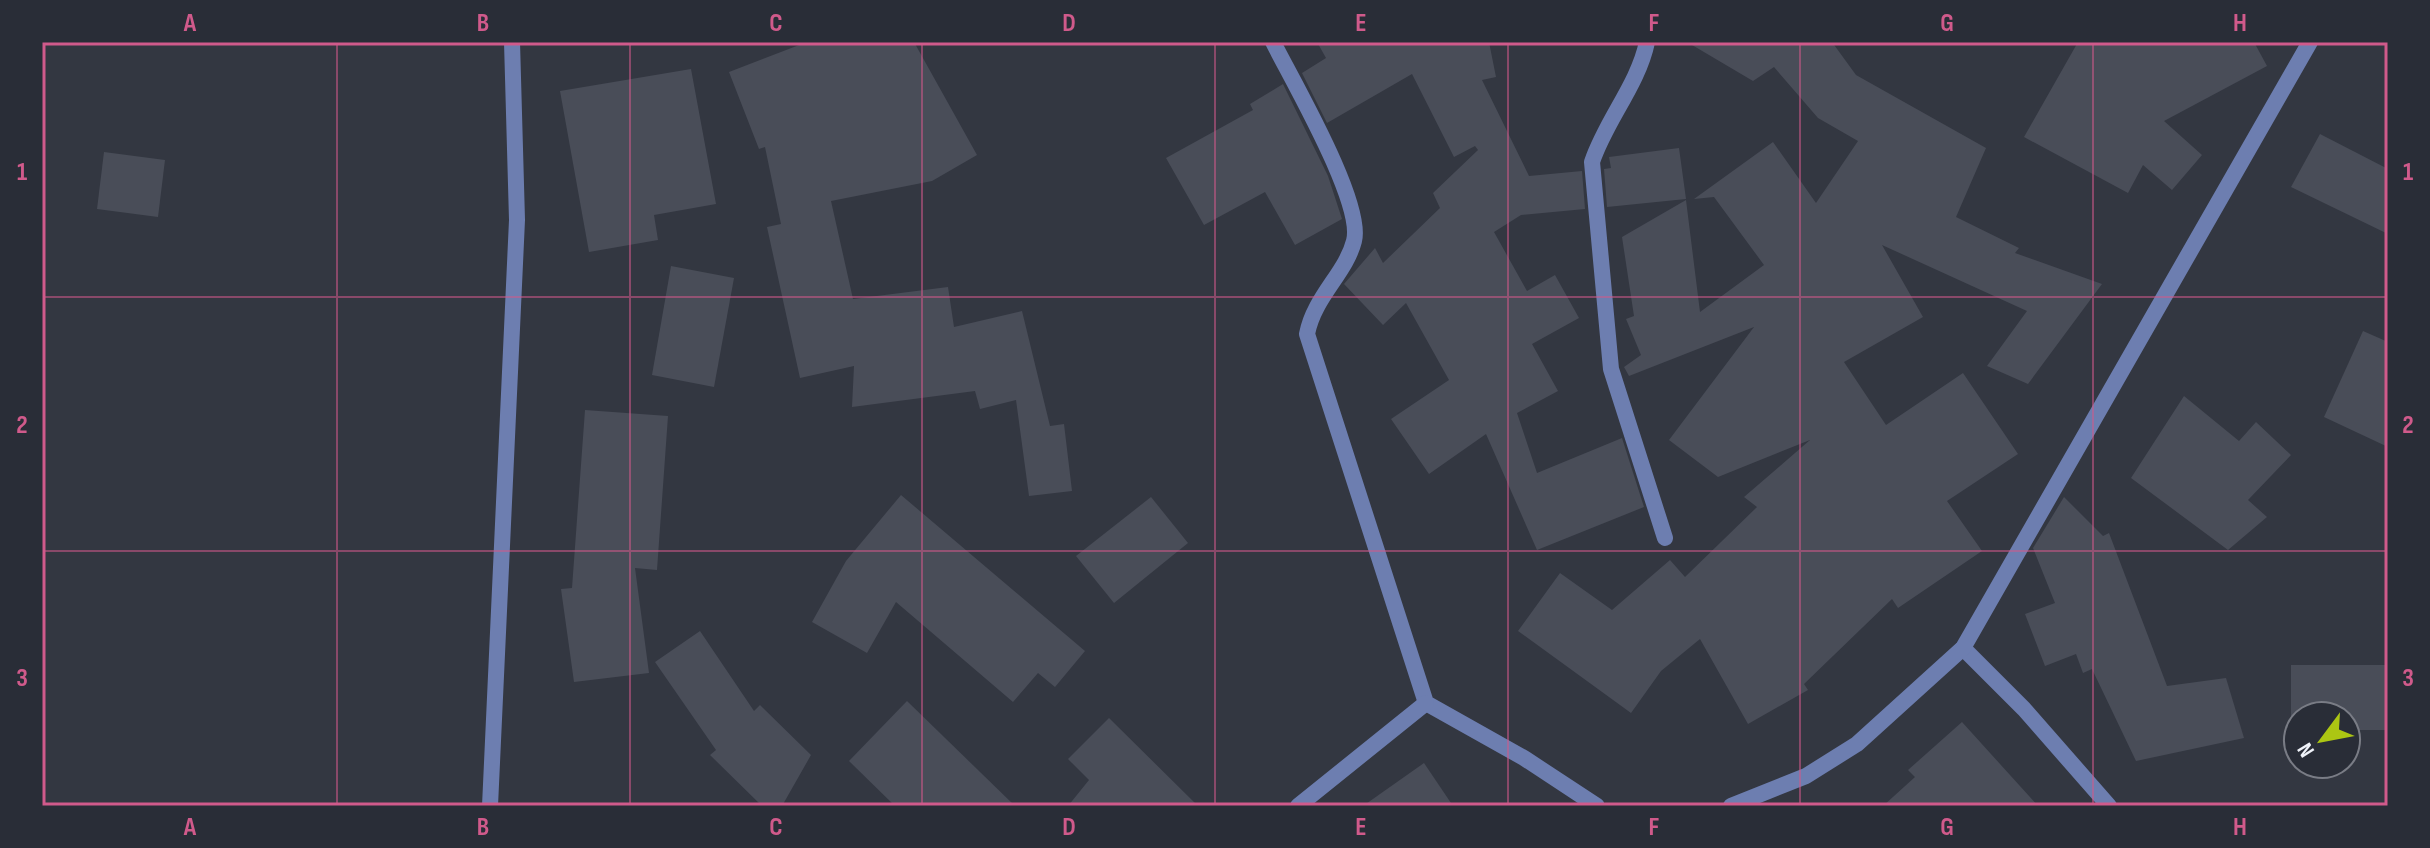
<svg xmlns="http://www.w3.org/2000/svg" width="2430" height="848" viewBox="0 0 2430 848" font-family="'Sofia Sans Condensed',sans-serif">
	<rect width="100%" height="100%" fill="#333741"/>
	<!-- building -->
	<g fill="#494d58">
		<polygon points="807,42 914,42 977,155 932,181 831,201 853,299 948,287 954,327 1022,311 1050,426 1064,424 1072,491 1029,496 1016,400 980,409 975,391 852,407 854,366 800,378 767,227 781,224 765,147 759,149 729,72"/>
		<polygon points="1317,42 1489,42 1496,77 1482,80 1529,176 1582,171 1585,209 1521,215 1494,232 1527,291 1555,275 1579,318 1532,344 1558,391 1517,413 1537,473 1622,438 1644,507 1537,550 1486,434 1429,474 1391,419 1449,380 1406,303 1383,325 1344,284 1375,248 1383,263 1440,208 1433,193 1478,150 1475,146 1454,157 1412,74 1327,123 1302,73 1326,58"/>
		<polygon points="1687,42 1832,42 1856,75 1986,148 1956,217 2019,248 2015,253 2102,284 2028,384 1987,366 2027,311 1882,245 1923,317 1844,362 1886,425 1963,373 2018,454 1947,501 1982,551 1898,608 1892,599 1804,684 1808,690 1748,724 1700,639 1661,671 1631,713 1518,631 1560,573 1612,610 1670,560 1685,577 1757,507 1744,497 1810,440 1718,477 1669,440 1754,327 1629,376 1624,367 1641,355 1626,319 1634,316 1622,237 1686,200 1700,312 1764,265 1714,197 1694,199 1773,142 1816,203 1858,141 1818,118 1774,67 1753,81"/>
		<polygon points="2078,42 2254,42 2267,66 2164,121 2202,155 2172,190 2143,165 2128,193 2024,137"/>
		<polygon points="691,69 716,204 654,215 658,240 589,252 560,91"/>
		<polygon points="1283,84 1328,176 1342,219 1295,245 1265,192 1204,225 1166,158 1253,110 1250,104"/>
		<polygon points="2320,134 2388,169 2388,234 2291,187"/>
		<polygon points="1679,148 1686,199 1607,207 1604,169 1611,168 1609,157"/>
		<polygon points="104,152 165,160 158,217 97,209"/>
		<polygon points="671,266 734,278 714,387 652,375"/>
		<polygon points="2363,331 2388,342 2388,447 2324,417"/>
		<polygon points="2184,396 2239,441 2256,422 2291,455 2248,500 2267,517 2228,550 2131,478"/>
		<polygon points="585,410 668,416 657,570 635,568 649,673 574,682 561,589 572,588"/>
		<polygon points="901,495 1085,651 1055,687 1038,673 1013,702 896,602 867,653 812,622 846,561"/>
		<polygon points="1151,497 1188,543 1114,603 1076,556"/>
		<polygon points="2064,497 2103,536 2109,533 2167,686 2226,678 2244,738 2136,761 2092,669 2083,673 2076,654 2045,666 2025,614 2055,603 2033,548"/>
		<polygon points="700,631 754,711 760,705 811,755 782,806 762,806 710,755 716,750 655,662"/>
		<polygon points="2291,665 2388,665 2388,730 2346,730 2346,716 2298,716 2298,730 2291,730"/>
		<polygon points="907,701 1015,806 895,806 849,761"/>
		<polygon points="1109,718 1198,806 1068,806 1089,780 1068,759"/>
		<polygon points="1962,722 2038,806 1883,806 1915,777 1908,770"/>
		<polygon points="1424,763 1453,806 1363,806"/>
	</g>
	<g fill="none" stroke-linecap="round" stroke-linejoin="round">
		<!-- street -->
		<g stroke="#6d7eb0" stroke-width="16">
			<path d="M1273,42c19,38 91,161 81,199 -8,32 -40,56 -47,93l119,369 98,55 73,48"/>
			<path d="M1647,42c-9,43 -41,78 -55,120l19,207 54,169"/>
			<polyline points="1963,648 2024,709 2109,806"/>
			<polyline points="490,806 517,220 512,42"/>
			<polyline points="1298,806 1426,703"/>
			<polyline points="1731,806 1806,776 1857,744 1963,648 2310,42"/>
		</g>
	</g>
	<!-- grid -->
	<path fill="none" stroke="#d05a8b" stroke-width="2" stroke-opacity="0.55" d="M337,42v764M630,42v764M922,42v764M1215,42v764M1508,42v764M1800,42v764M2093,42v764M42,297h2346M42,551h2346"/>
	<!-- border -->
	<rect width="2430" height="848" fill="none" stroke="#292d37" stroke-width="88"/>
	<!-- north arrow -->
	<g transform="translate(2322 740) rotate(238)"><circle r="38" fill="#292d37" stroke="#797c85" stroke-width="2"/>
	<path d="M0-6L14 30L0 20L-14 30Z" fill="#acc613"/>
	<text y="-12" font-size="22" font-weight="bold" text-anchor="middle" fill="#f0f3fa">N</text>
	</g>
	<rect x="44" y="44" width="2342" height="760" fill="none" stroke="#d05a8b" stroke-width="3"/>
	<g font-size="26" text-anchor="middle" font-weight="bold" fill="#d05a8b">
		<text x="190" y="31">A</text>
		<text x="483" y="31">B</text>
		<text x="776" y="31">C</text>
		<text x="1069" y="31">D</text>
		<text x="1361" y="31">E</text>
		<text x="1654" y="31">F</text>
		<text x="1947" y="31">G</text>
		<text x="2240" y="31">H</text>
		<text x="22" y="180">1</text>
		<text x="2408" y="180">1</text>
		<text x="22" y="433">2</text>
		<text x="2408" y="433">2</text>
		<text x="22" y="686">3</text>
		<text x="2408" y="686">3</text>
		<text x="190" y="835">A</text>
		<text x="483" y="835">B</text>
		<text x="776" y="835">C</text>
		<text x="1069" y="835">D</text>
		<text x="1361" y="835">E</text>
		<text x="1654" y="835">F</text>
		<text x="1947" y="835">G</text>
		<text x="2240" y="835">H</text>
	</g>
</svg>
